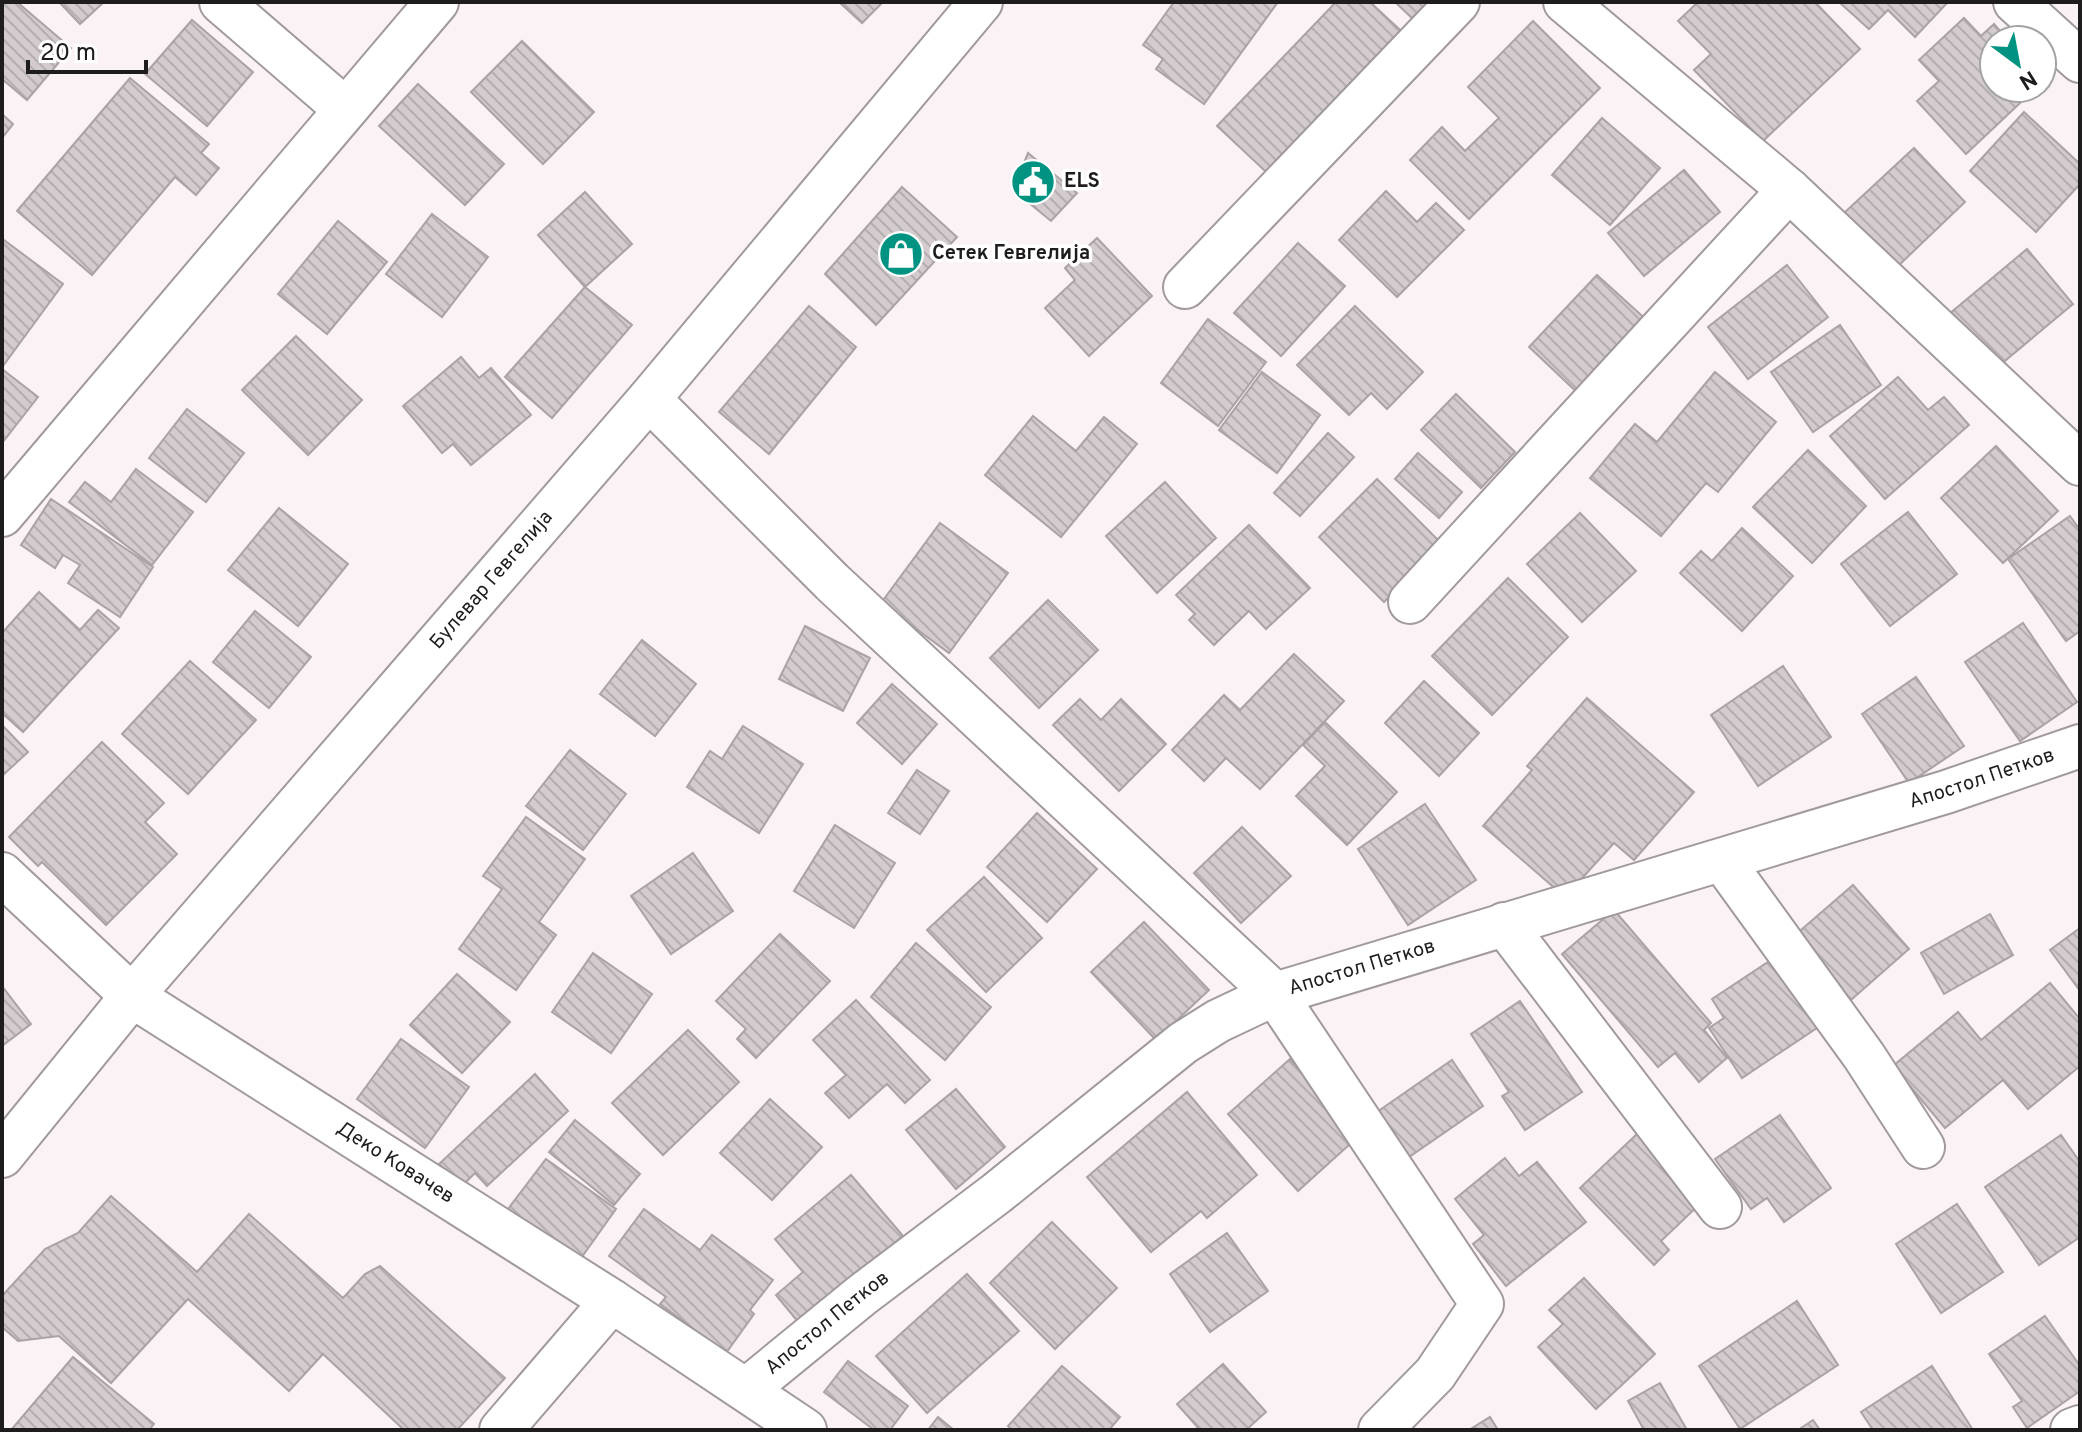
<svg xmlns="http://www.w3.org/2000/svg" width="2082" height="1432" viewBox="0 0 2082 1432" font-family="Overpass,sans-serif">
	<defs>
		<pattern id="building-back-hatch" width="6" height="6" patternUnits="userSpaceOnUse" patternTransform="scale(2)"><rect width="6" height="6" fill="#d3cbcd"/><path d="M-1 5l2 2M0 0l6 6M5-1l2 2" fill="none" stroke="#b5aeb0"/></pattern>
	</defs>
	<rect width="100%" height="100%" fill="#faf2f4"/>
	<!-- building -->
	<g fill="url(#building-back-hatch)" stroke="#aaa2a4" stroke-width="2">
		<polygon points="2,2 17,2 71,48 27,100 2,79"/>
		<polygon points="59,2 104,2 80,24"/>
		<polygon points="839,2 883,2 862,23"/>
		<polygon points="1174,2 1278,2 1204,104 1156,69 1163,59 1143,45"/>
		<polygon points="1336,2 1370,2 1411,40 1276,181 1217,126"/>
		<polygon points="1395,2 1429,2 1413,19"/>
		<polygon points="1698,2 1815,2 1860,49 1763,141 1694,70 1711,54 1678,21"/>
		<polygon points="1839,2 1948,2 1915,37 1888,10 1869,29"/>
		<polygon points="1964,18 1981,36 1994,24 2008,40 1994,40 1994,88 2036,88 1966,154 1917,101 1939,81 1919,60"/>
		<polygon points="192,20 253,72 207,126 145,74"/>
		<polygon points="1533,21 1600,88 1469,219 1410,160 1442,127 1465,151 1499,118 1468,87"/>
		<polygon points="522,41 594,112 543,164 471,92"/>
		<polygon points="130,78 209,144 201,153 219,168 196,195 175,177 92,275 17,211"/>
		<polygon points="418,84 504,164 465,205 379,126"/>
		<polygon points="2024,112 2080,164 2080,184 2036,232 1970,171"/>
		<polygon points="2,114 13,124 2,138"/>
		<polygon points="1602,118 1660,168 1610,225 1552,175"/>
		<polygon points="1914,148 1965,202 1896,268 1844,213"/>
		<polygon points="1028,153 1077,193 1051,221 1013,190"/>
		<polygon points="1684,170 1720,212 1644,276 1608,233"/>
		<polygon points="902,187 957,237 876,325 825,274"/>
		<polygon points="1386,191 1417,222 1436,203 1464,230 1397,297 1339,240"/>
		<polygon points="585,192 632,244 585,287 538,235"/>
		<polygon points="432,214 488,257 442,317 386,274"/>
		<polygon points="338,221 387,262 327,334 278,294"/>
		<polygon points="1097,238 1152,296 1089,356 1045,308 1075,280 1065,268"/>
		<polygon points="4,240 63,284 3,366 2,242"/>
		<polygon points="1298,243 1345,286 1281,356 1234,313"/>
		<polygon points="2027,249 2073,304 1994,370 1948,315"/>
		<polygon points="1787,265 1828,317 1748,379 1708,327"/>
		<polygon points="1597,275 1650,323 1581,396 1529,347"/>
		<polygon points="585,287 632,325 552,418 505,377"/>
		<polygon points="809,306 856,347 769,454 719,412"/>
		<polygon points="1355,306 1423,372 1387,409 1371,393 1349,415 1297,365"/>
		<polygon points="1208,319 1266,362 1218,426 1161,383"/>
		<polygon points="1840,325 1881,385 1813,432 1771,372"/>
		<polygon points="296,336 362,400 308,455 242,390"/>
		<polygon points="461,357 479,378 491,368 531,415 471,465 453,444 442,453 403,406"/>
		<polygon points="2,369 38,397 2,443"/>
		<polygon points="1262,372 1320,415 1277,473 1219,430"/>
		<polygon points="1715,372 1776,422 1718,492 1706,483 1661,536 1590,478 1635,424 1657,442"/>
		<polygon points="1898,377 1928,410 1944,397 1969,425 1885,499 1830,436"/>
		<polygon points="1456,394 1515,452 1481,488 1421,430"/>
		<polygon points="187,409 244,453 206,502 149,458"/>
		<polygon points="1033,416 1076,451 1104,417 1137,444 1061,537 985,475"/>
		<polygon points="1328,433 1354,457 1300,516 1274,493"/>
		<polygon points="1996,446 2058,511 2003,563 1941,498"/>
		<polygon points="1808,450 1866,506 1812,563 1753,507"/>
		<polygon points="1418,453 1462,492 1439,518 1395,479"/>
		<polygon points="136,469 193,512 152,565 69,502 85,482 111,502"/>
		<polygon points="1377,479 1442,544 1384,602 1319,537"/>
		<polygon points="1165,482 1216,538 1157,593 1106,536"/>
		<polygon points="51,499 153,567 120,617 68,583 80,565 63,555 55,568 21,545"/>
		<polygon points="279,508 348,564 298,626 228,570"/>
		<polygon points="1908,512 1957,574 1890,626 1841,564"/>
		<polygon points="1580,513 1636,571 1582,622 1527,564"/>
		<polygon points="2070,516 2080,530 2080,631 2066,641 2008,559"/>
		<polygon points="940,523 1008,573 949,653 881,603"/>
		<polygon points="1249,525 1310,588 1266,629 1249,611 1214,645 1189,620 1195,614 1176,595"/>
		<polygon points="1742,528 1793,576 1742,631 1680,573 1701,551 1712,561"/>
		<polygon points="1508,578 1568,637 1492,715 1432,656"/>
		<polygon points="39,592 80,630 98,610 119,628 23,732 2,713 2,633"/>
		<polygon points="1048,600 1098,650 1039,708 990,658"/>
		<polygon points="255,611 311,657 269,708 213,662"/>
		<polygon points="2023,623 2077,702 2020,741 1965,662"/>
		<polygon points="805,626 870,658 843,711 779,679"/>
		<polygon points="642,640 696,684 655,736 600,694"/>
		<polygon points="1294,654 1344,701 1260,789 1226,758 1204,781 1172,750 1224,695 1240,710"/>
		<polygon points="190,661 256,720 188,794 122,734"/>
		<polygon points="1783,666 1831,737 1758,786 1711,715"/>
		<polygon points="1916,677 1964,746 1909,783 1862,714"/>
		<polygon points="1424,681 1479,733 1439,776 1385,723"/>
		<polygon points="892,684 937,724 902,764 857,723"/>
		<polygon points="1587,698 1694,792 1634,860 1614,843 1565,897 1483,826 1532,770 1527,766"/>
		<polygon points="1080,699 1101,720 1121,699 1166,744 1119,791 1053,725"/>
		<polygon points="1325,722 1397,792 1347,845 1296,796 1325,766 1303,745"/>
		<polygon points="2,725 28,752 2,776"/>
		<polygon points="743,726 803,764 759,833 687,787 710,751 722,759"/>
		<polygon points="102,742 164,803 145,822 177,854 106,925 42,862 38,866 9,837"/>
		<polygon points="570,750 626,794 583,850 526,806"/>
		<polygon points="917,770 949,791 920,834 888,813"/>
		<polygon points="1425,804 1476,880 1408,925 1358,849"/>
		<polygon points="1037,813 1097,869 1047,922 987,867"/>
		<polygon points="526,817 585,859 539,922 556,935 516,990 459,949 502,889 483,876"/>
		<polygon points="835,825 895,863 854,928 794,891"/>
		<polygon points="1242,827 1291,876 1241,923 1194,873"/>
		<polygon points="693,853 733,911 671,954 631,896"/>
		<polygon points="984,877 1042,938 986,992 927,930"/>
		<polygon points="1853,885 1909,949 1844,1006 1787,942"/>
		<polygon points="1614,910 1711,1023 1704,1030 1727,1058 1699,1082 1675,1053 1658,1067 1562,954"/>
		<polygon points="1990,914 2013,955 1944,994 1921,953"/>
		<polygon points="1144,922 1209,990 1156,1040 1091,972"/>
		<polygon points="2080,928 2080,991 2050,950"/>
		<polygon points="780,934 830,981 756,1058 737,1039 746,1029 716,1001"/>
		<polygon points="916,943 991,1007 945,1060 871,997"/>
		<polygon points="1786,950 1832,1018 1742,1078 1709,1028 1724,1018 1712,999"/>
		<polygon points="593,953 652,994 611,1053 552,1012"/>
		<polygon points="457,974 510,1022 462,1073 410,1025"/>
		<polygon points="2050,983 2080,1019 2080,1066 2028,1109 2003,1080 1945,1128 1893,1066 1958,1012 1981,1040"/>
		<polygon points="2,986 31,1024 2,1046"/>
		<polygon points="856,1000 930,1080 905,1103 887,1084 849,1118 825,1093 846,1075 813,1040"/>
		<polygon points="1520,1001 1582,1092 1525,1130 1502,1096 1509,1092 1471,1034"/>
		<polygon points="688,1030 739,1082 663,1155 612,1103"/>
		<polygon points="401,1039 469,1087 425,1148 357,1099"/>
		<polygon points="1290,1059 1359,1136 1298,1191 1228,1114"/>
		<polygon points="1452,1060 1483,1106 1409,1157 1377,1112"/>
		<polygon points="535,1074 568,1111 487,1186 475,1173 461,1187 439,1164"/>
		<polygon points="956,1089 1005,1147 956,1189 906,1130"/>
		<polygon points="1187,1092 1257,1175 1207,1218 1201,1211 1151,1252 1087,1177"/>
		<polygon points="770,1099 822,1147 772,1200 720,1153"/>
		<polygon points="1780,1115 1831,1188 1784,1222 1767,1198 1751,1209 1715,1159"/>
		<polygon points="575,1120 640,1174 614,1205 549,1152"/>
		<polygon points="1637,1134 1702,1202 1661,1241 1669,1250 1654,1265 1580,1188"/>
		<polygon points="2061,1135 2080,1162 2080,1237 2039,1265 1985,1187"/>
		<polygon points="1505,1158 1519,1176 1537,1162 1586,1222 1506,1286 1473,1244 1484,1235 1455,1199"/>
		<polygon points="546,1159 616,1209 579,1261 508,1209"/>
		<polygon points="851,1175 903,1236 799,1323 776,1295 803,1272 775,1239"/>
		<polygon points="111,1196 197,1272 249,1214 343,1298 365,1274 380,1266 505,1378 457,1430 404,1430 323,1354 289,1391 188,1299 111,1383 59,1336 18,1341 2,1327 2,1296 45,1249 78,1233"/>
		<polygon points="1957,1204 2003,1272 1941,1313 1896,1244"/>
		<polygon points="644,1209 700,1250 712,1235 773,1280 750,1310 754,1314 726,1353 660,1304 666,1297 609,1256"/>
		<polygon points="1052,1222 1117,1288 1055,1349 990,1283"/>
		<polygon points="1227,1233 1268,1291 1210,1332 1170,1274"/>
		<polygon points="967,1274 1019,1331 927,1413 876,1356"/>
		<polygon points="1584,1278 1655,1354 1596,1409 1538,1347 1563,1324 1549,1310"/>
		<polygon points="1797,1301 1838,1365 1740,1429 1699,1366"/>
		<polygon points="2045,1316 2080,1366 2080,1391 2027,1428 2013,1407 2022,1401 1989,1354"/>
		<polygon points="73,1357 154,1424 149,1430 11,1430"/>
		<polygon points="848,1361 908,1406 890,1430 874,1430 824,1392"/>
		<polygon points="1223,1364 1266,1412 1246,1430 1200,1430 1177,1404"/>
		<polygon points="1062,1366 1120,1417 1109,1430 1012,1430 1008,1426"/>
		<polygon points="1932,1366 1973,1430 1873,1430 1861,1412"/>
		<polygon points="1660,1383 1687,1430 1644,1430 1628,1401"/>
		<polygon points="938,1417 954,1430 928,1430"/>
		<polygon points="1490,1417 1498,1430 1469,1430"/>
		<polygon points="1813,1420 1820,1430 1798,1430"/>
	</g>
	<g fill="none" stroke-linecap="round" stroke-linejoin="round">
		<!-- street casing -->
		<g stroke="#a1999b" stroke-width="46">
			<g id="street">
				<polyline points="221,2 345,109"/>
				<polyline points="1565,2 1789,190 2080,464"/>
				<polyline points="2015,2 2080,61"/>
				<polyline points="1185,287 1458,2"/>
				<polyline points="649,399 832,582 1275,994 1482,1304 1435,1374 1380,1430"/>
				<polyline points="2,515 437,2"/>
				<polyline points="1410,602 1789,190"/>
				<polyline points="1722,860 1864,1056 1923,1147"/>
				<path id="s1" d="M2,874l130,122 480,305 193,129"/>
				<polyline points="1504,924 1720,1207"/>
				<path id="s2" d="M2,1156l130,-160 517,-597 332,-397"/>
				<path id="s3" d="M747,1389l115,-94 135,-102 186,-150 35,-22 57,-27 671,-202 134,-46"/>
				<polyline points="501,1430 612,1301"/>
				<polyline points="2072,1430 2080,1427"/>
			</g>
		</g>
		<!-- street -->
		<use href="#street" stroke="#fff" stroke-width="42"/>
	</g>
	<!-- icons -->
	<defs>
		<g id="civic-disc" transform="scale(2.3)"><circle r="9.5" fill="#009382" stroke="#fff"/><path d="M-.6-6.5H3V-4.5H.6V-3L4-1V1h2V6H-6V1h2V-1L-.6-3ZM-1.2 2.5V6h2.4V2.5Z" fill="#fff"/></g>
		<g id="shop-disc" transform="scale(2.3)"><circle r="9.5" fill="#009382" stroke="#fff"/><path d="M-5-2.5h2.3a2.7 3.5 0 0 1 5.4 0H5L5.5 6h-11ZM-1.5-2.5h3a1.5 2.3 0 0 0-3 0Z" fill="#fff"/></g>
	</defs>
	<g fill-rule="evenodd">
		<use href="#civic-disc" x="1033" y="182"/>
		<use href="#shop-disc" x="901" y="254"/>
	</g>
	<g text-anchor="middle" dominant-baseline="central" stroke-width="7" stroke-linejoin="round" paint-order="stroke">
		<!-- poi labels -->
		<g font-size="20" font-weight="bold" fill="#1f1c1d" stroke="#fff" text-anchor="start">
			<text x="1064" y="182">ELS</text>
			<text x="932" y="254">Сетек Гевгелија</text>
		</g>
		<!-- street labels -->
		<g font-size="20" fill="#1f1c1d" stroke="#fff">
			<text stroke="none"><textPath href="#s2" startOffset="756">Булевар Гевгелија</textPath></text>
			<text stroke="none"><textPath href="#s3" startOffset="1400">Апостол Петков</textPath></text>
			<text stroke="none"><textPath href="#s3" startOffset="752">Апостол Петков</textPath></text>
			<text stroke="none"><textPath href="#s1" startOffset="490">Деко Ковачев</textPath></text>
			<text stroke="none"><textPath href="#s3" startOffset="104">Апостол Петков</textPath></text>
		</g>
	</g>
	<!-- border -->
	<rect width="2082" height="1432" fill="none" stroke="#1f1c1d" stroke-width="8"/>
	<!-- north arrow -->
	<g transform="translate(2018 64) rotate(148)"><circle r="38" fill="#ffffff" stroke="#a5a4a5" stroke-width="2"/>
	<path d="M0-6L14 30L0 20L-14 30Z" fill="#009382"/>
	<text y="-12" font-size="22" font-weight="bold" text-anchor="middle" fill="#1f1c1d">N</text>
	</g>
	<!-- scale -->
	<path d="M28 60v12h118v-12" fill="none" stroke="#1f1c1d" stroke-width="4"/>
	<text x="40" y="60" font-size="24" fill="#1f1c1d" stroke="#ffffff" stroke-width="6" paint-order="stroke">20 m</text>
</svg>
